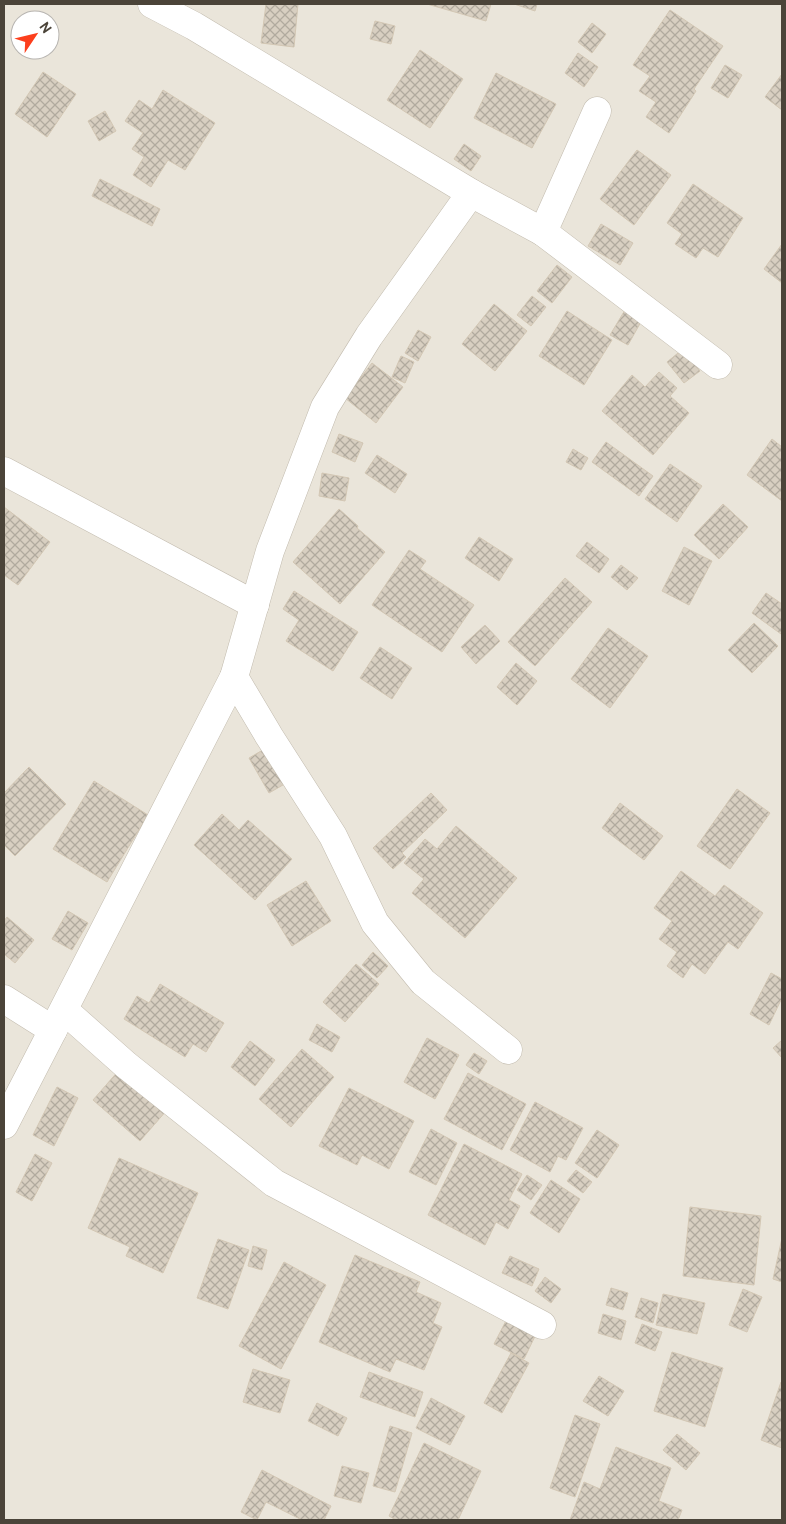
<svg xmlns="http://www.w3.org/2000/svg" width="786" height="1524" viewBox="0 0 786 1524" font-family="Overpass,sans-serif">
	<defs>
		<pattern id="building-cross-hatch" width="8" height="8" patternUnits="userSpaceOnUse" patternTransform="scale(1.25)"><rect width="8" height="8" fill="#d8cfc1"/><path d="M0 0l8 8M0 8l8-8" fill="none" stroke="#b1aa9e"/></pattern>
	</defs>
	<rect width="100%" height="100%" fill="#f6f3ec"/>
	<!-- residential -->
	<path fill="#eae5da" fill-rule="evenodd" d="M4,4h778v1516h-778zM20,20h30v30h-30z"/>
	<!-- building -->
	<g fill="url(#building-cross-hatch)" stroke="#d3c7b4">
		<polygon points="266,4 298,4 294,47 261,43"/>
		<polygon points="427,4 491,4 486,21"/>
		<polygon points="514,4 537,4 535,11"/>
		<polygon points="670,10 723,46 694,89 696,91 669,133 646,117 656,102 639,91 650,76 633,65"/>
		<polygon points="375,21 395,26 391,44 370,39"/>
		<polygon points="592,23 606,34 592,53 578,42"/>
		<polygon points="420,50 463,79 430,128 387,100"/>
		<polygon points="578,53 598,67 584,87 565,73"/>
		<polygon points="725,65 742,75 728,98 711,88"/>
		<polygon points="43,72 76,94 47,137 15,114"/>
		<polygon points="496,73 556,104 532,148 474,118"/>
		<polygon points="782,74 782,110 765,97"/>
		<polygon points="163,90 215,123 185,170 168,160 151,187 133,175 144,157 132,149 143,133 125,121 139,100 152,109"/>
		<polygon points="105,111 116,131 99,141 88,121"/>
		<polygon points="464,144 481,156 471,171 454,159"/>
		<polygon points="637,150 671,175 634,225 600,199"/>
		<polygon points="100,179 160,209 152,226 92,196"/>
		<polygon points="693,184 743,218 718,257 703,248 696,258 675,244 682,234 667,223"/>
		<polygon points="601,224 633,243 620,265 588,246"/>
		<polygon points="782,244 782,283 764,269"/>
		<polygon points="557,265 572,277 552,303 537,291"/>
		<polygon points="532,296 546,307 531,326 517,315"/>
		<polygon points="494,304 527,331 495,371 462,344"/>
		<polygon points="625,310 642,320 628,345 610,335"/>
		<polygon points="567,311 612,340 584,385 539,356"/>
		<polygon points="418,330 431,337 418,361 405,353"/>
		<polygon points="683,349 700,371 684,383 667,362"/>
		<polygon points="401,356 414,362 405,383 392,377"/>
		<polygon points="372,363 403,387 376,423 345,398"/>
		<polygon points="659,372 677,388 670,396 689,413 653,455 602,411 632,375 645,387"/>
		<polygon points="339,434 363,443 355,462 332,452"/>
		<polygon points="772,439 782,447 782,501 747,475"/>
		<polygon points="606,442 653,476 639,496 592,462"/>
		<polygon points="573,449 588,458 581,470 566,462"/>
		<polygon points="377,455 407,474 395,493 365,473"/>
		<polygon points="670,464 702,486 677,522 645,499"/>
		<polygon points="322,473 349,478 345,501 319,496"/>
		<polygon points="723,504 748,527 719,559 694,535"/>
		<polygon points="4,507 50,542 18,585 4,575"/>
		<polygon points="339,509 358,526 357,528 385,552 340,604 293,562"/>
		<polygon points="479,537 513,559 499,581 465,558"/>
		<polygon points="587,542 609,559 599,573 576,556"/>
		<polygon points="684,547 712,561 689,605 662,591"/>
		<polygon points="409,550 426,561 420,569 474,605 442,652 372,605"/>
		<polygon points="621,565 638,578 627,590 611,577"/>
		<polygon points="565,578 592,602 535,666 508,642"/>
		<polygon points="294,591 358,632 333,671 286,641 299,620 283,609"/>
		<polygon points="766,593 782,604 782,632 781,634 752,613"/>
		<polygon points="754,623 778,646 752,673 728,650"/>
		<polygon points="485,625 500,641 476,664 461,647"/>
		<polygon points="608,628 648,656 610,708 571,679"/>
		<polygon points="380,647 412,668 392,699 360,678"/>
		<polygon points="516,663 537,681 517,705 497,687"/>
		<polygon points="275,743 295,778 269,793 249,758"/>
		<polygon points="29,767 66,804 15,856 4,845 4,793"/>
		<polygon points="94,781 148,815 107,882 53,849"/>
		<polygon points="737,789 770,813 730,869 697,846"/>
		<polygon points="431,793 447,810 402,853 406,857 393,869 373,848"/>
		<polygon points="620,803 663,836 644,860 602,828"/>
		<polygon points="222,814 239,830 248,820 292,859 255,900 194,845"/>
		<polygon points="456,826 517,878 465,938 412,893 424,879 404,863 425,839 437,849"/>
		<polygon points="681,871 715,896 724,885 763,913 738,949 728,942 705,974 692,964 683,978 667,966 677,952 659,939 672,921 654,908"/>
		<polygon points="306,881 331,921 292,946 267,905"/>
		<polygon points="68,911 88,923 72,950 52,939"/>
		<polygon points="7,917 34,940 15,963 4,954 4,921"/>
		<polygon points="373,952 388,966 377,978 362,965"/>
		<polygon points="356,964 379,984 345,1022 323,1002"/>
		<polygon points="771,973 782,979 782,1001 781,1000 769,1025 750,1014"/>
		<polygon points="160,984 224,1023 206,1052 193,1044 185,1057 124,1019 137,996 149,1003"/>
		<polygon points="317,1024 340,1037 332,1052 309,1040"/>
		<polygon points="427,1038 459,1055 435,1099 404,1082"/>
		<polygon points="782,1040 782,1058 773,1048"/>
		<polygon points="250,1041 275,1060 255,1086 231,1067"/>
		<polygon points="302,1049 334,1077 291,1127 259,1099"/>
		<polygon points="474,1053 487,1061 479,1074 466,1065"/>
		<polygon points="120,1069 167,1110 140,1141 93,1100"/>
		<polygon points="468,1073 526,1104 502,1150 444,1119"/>
		<polygon points="57,1087 78,1098 54,1146 33,1135"/>
		<polygon points="349,1088 414,1121 389,1169 362,1155 357,1165 319,1146"/>
		<polygon points="535,1102 583,1128 566,1160 558,1156 550,1172 510,1150"/>
		<polygon points="431,1129 457,1143 436,1185 409,1172"/>
		<polygon points="597,1130 619,1145 597,1178 575,1163"/>
		<polygon points="464,1144 522,1174 509,1200 520,1206 508,1229 496,1222 485,1245 428,1215"/>
		<polygon points="35,1154 52,1163 32,1201 16,1192"/>
		<polygon points="119,1158 198,1193 163,1273 126,1256 130,1247 88,1228"/>
		<polygon points="576,1170 592,1182 583,1193 567,1181"/>
		<polygon points="527,1175 542,1185 531,1200 517,1190"/>
		<polygon points="551,1180 580,1199 559,1233 530,1213"/>
		<polygon points="690,1207 761,1216 754,1285 683,1276"/>
		<polygon points="782,1238 782,1282 773,1279"/>
		<polygon points="218,1239 249,1250 228,1309 197,1298"/>
		<polygon points="253,1246 267,1250 262,1270 248,1266"/>
		<polygon points="355,1255 420,1282 416,1292 441,1303 433,1323 442,1327 424,1370 396,1359 390,1372 319,1342"/>
		<polygon points="510,1256 539,1269 532,1286 502,1273"/>
		<polygon points="284,1262 326,1285 281,1369 239,1346"/>
		<polygon points="545,1277 561,1289 551,1303 535,1291"/>
		<polygon points="611,1288 628,1293 623,1310 606,1305"/>
		<polygon points="743,1289 762,1297 747,1332 729,1325"/>
		<polygon points="663,1294 705,1303 697,1334 656,1325"/>
		<polygon points="641,1298 658,1303 653,1323 635,1317"/>
		<polygon points="510,1313 539,1328 524,1359 494,1344"/>
		<polygon points="603,1314 626,1321 621,1340 598,1333"/>
		<polygon points="642,1324 662,1332 655,1351 635,1343"/>
		<polygon points="672,1352 723,1368 705,1427 654,1411"/>
		<polygon points="511,1353 529,1363 502,1413 484,1403"/>
		<polygon points="253,1369 290,1380 280,1413 243,1402"/>
		<polygon points="369,1372 423,1392 415,1417 360,1397"/>
		<polygon points="599,1376 624,1391 608,1416 583,1401"/>
		<polygon points="781,1382 782,1382 782,1448 761,1440"/>
		<polygon points="431,1398 465,1416 450,1445 416,1428"/>
		<polygon points="317,1403 347,1418 338,1436 308,1421"/>
		<polygon points="575,1415 600,1424 575,1497 550,1488"/>
		<polygon points="390,1426 412,1433 395,1492 373,1486"/>
		<polygon points="677,1434 700,1453 686,1470 663,1450"/>
		<polygon points="424,1443 481,1471 458,1520 396,1520 389,1516"/>
		<polygon points="616,1447 671,1468 659,1501 682,1510 678,1520 570,1520 584,1482 600,1489"/>
		<polygon points="342,1466 369,1473 361,1503 334,1496"/>
		<polygon points="262,1470 331,1506 324,1520 302,1520 266,1502 257,1520 241,1512"/>
	</g>
	<g fill="none" stroke-linecap="round" stroke-linejoin="round">
		<!-- minor casing -->
		<g stroke="#c2bbae" stroke-width="29">
			<g id="minor">
				<polyline points="152,4 194,26 471,193 543,232 718,365"/>
				<polyline points="543,232 597,111"/>
				<polyline points="4,471 255,605"/>
				<polyline points="234,677 269,736 333,836 375,923 423,982 508,1050"/>
				<polyline points="4,999 53,1030 4,1125"/>
				<polyline points="64,1010 126,1065 274,1183 542,1325"/>
				<polyline points="53,1030 234,677 270,551 325,407 369,336 471,193"/>
			</g>
		</g>
		<!-- minor -->
		<use href="#minor" stroke="#fff" stroke-width="28"/>
	</g>
	<!-- border -->
	<rect width="786" height="1524" fill="none" stroke="#4b4439" stroke-width="10"/>
	<!-- north arrow -->
	<g transform="translate(35 35) rotate(55)"><circle r="24" fill="#ffffff" stroke="#b7b4b0"/>
	<path d="M0-4L9 19L0 12L-9 19Z" fill="#fc3f1d"/>
	<text y="-8" font-size="14" font-weight="bold" text-anchor="middle" fill="#4b4439">N</text>
	</g>
</svg>
